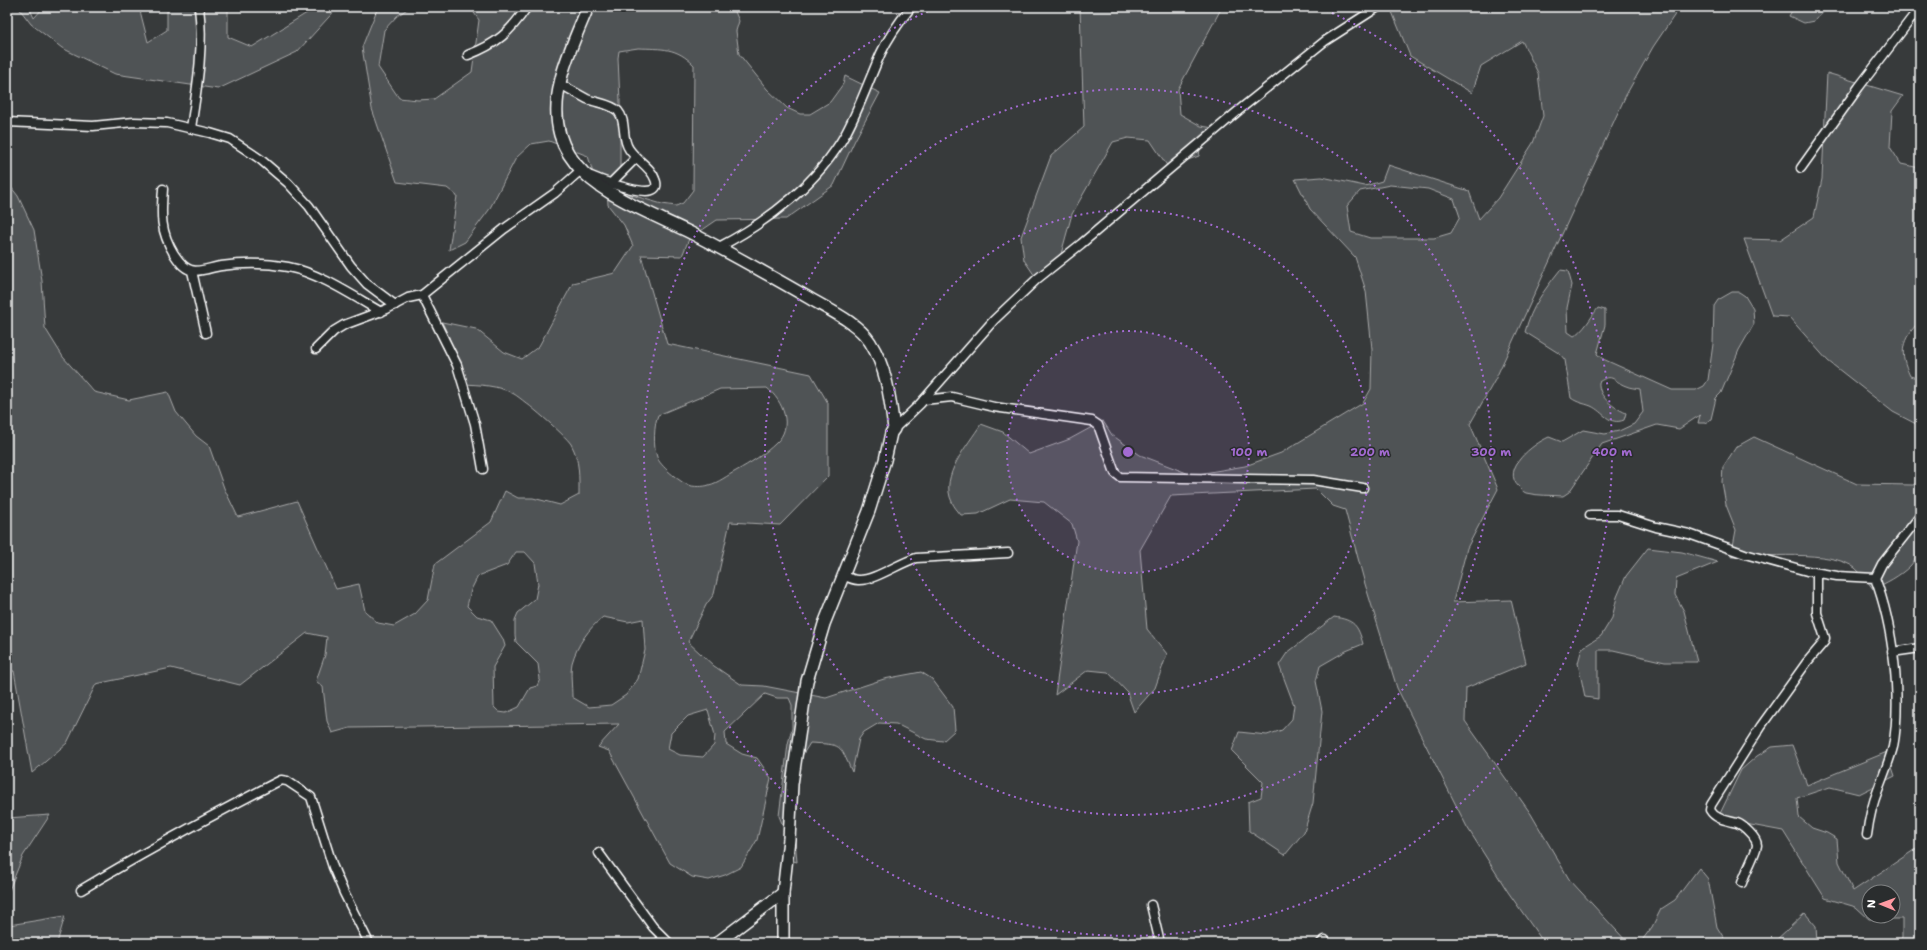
<svg xmlns="http://www.w3.org/2000/svg" width="1927" height="950" viewBox="0 0 1927 950" font-family="'Shantell Sans',sans-serif">
	<rect width="100%" height="100%" fill="#373a3b"/>
	<filter id="ink" filterUnits="userSpaceOnUse"><feTurbulence type="fractalNoise" baseFrequency=".025" numOctaves="2"/><feDisplacementMap in="SourceGraphic" scale="8" xChannelSelector="R" yChannelSelector="G"/><feConvolveMatrix kernelMatrix="1 2 1 2 8 2 1 2 1" color-interpolation-filters="sRGB"/></filter>
	<g filter="url(#ink)">
		<!-- green -->
		<g fill="#505354" stroke="#a8a9aa" fill-rule="evenodd">
			<polygon points="18,7 29,7 34,18 44,7 139,7 148,42 167,30 167,7 228,7 228,37 252,47 310,11 312,7 338,7 297,52 218,89 115,74 62,48 31,24"/>
			<path d="M378,7h32l-13,9 -13,14 -6,37 21,31 19,2 16,-1 38,-27 7,-52 -9,-13h263l6,14 -3,10 3,23 28,35 20,19 13,6h10l20,-12 13,-18 2,-8 35,17 -25,47 -21,45 -48,34 -69,1 -28,19 -7,17 -41,-1 26,89 144,30 17,29v73l-48,49 -50,-3 -16,72 -8,11 -18,37 26,24 28,19 22,1 62,12 58,-19 37,-7 11,7 21,28 2,23 -12,11 -17,-2 -30,-15 -17,-1 -15,9 -5,7 -7,33c-13,-29 -9,-27 -42,-29l-10,16 -5,80 2,23 -7,-2 -2,-22 -9,-22 9,-72 4,-16v-23l-3,-7h-12l-12,-4 -40,38 1,12 16,10 15,4 14,20 -14,62 -16,27 -16,8 -16,5 -17,-3 -22,-14 -61,-112 -11,-4 21,-23 -269,4 -18,5 -5,-12 -4,-34 -7,-6 9,-26 2,-18 -20,-4 -67,52 -69,-17 -75,16 -29,59 -35,30 -18,-102h-7v-489l11,14 16,34 8,51 3,47 18,29 31,35 35,8 39,-8 8,20 20,24 13,10 15,42 14,29 59,-16 39,88 23,-5 6,27 13,12 16,3 21,-12 13,-14 7,-36 56,-42 14,-31 13,7h15l27,7 19,-10c0,-17 1,-35 -8,-51 -6,-9 -47,-44 -57,-50 -16,-9 -34,-9 -51,-10l-14,-47 -7,-15 34,7 28,23 18,7 17,-13 34,-63 42,-10 18,-27 -9,-21 -16,-20 -1,-18 -14,-14 -5,-17 -39,-15 -18,3 -15,14 -27,52 -24,32 -16,8 8,-54 -10,-8 -50,-6 -25,-73 -10,-62zM638,48c25,1 38,-1 56,17l-1,125 -10,13 -7,3 -14,-2 -34,-10 -8,-7v-86l-2,-43 1,-7zM767,388c16,13 27,39 9,55 -11,11 -26,20 -40,28 -8,4 -18,12 -27,14 -5,2 -16,2 -21,0 -8,-3 -29,-20 -31,-28 -4,-10 -3,-33 1,-42l62,-26zM516,552h9l10,11 3,21 -3,15 -17,14 -3,7v15l1,7 22,22 2,15 -3,7 -7,2 -11,19 -13,6 -7,-1 -5,-5 -1,-40 12,-21 -2,-7 -12,-19 -14,-4 -10,-10 4,-16 7,-14 29,-11zM603,617l25,5 15,-3 2,31 -7,29 -12,16 -15,10 -22,2 -17,-10c0,-11 -2,-24 0,-34 5,-18 17,-35 31,-46zM708,710l7,25 -1,10 -11,12 -23,-2 -12,-6 3,-16 17,-17z"/>
			<polygon points="414,7 465,7 449,11"/>
			<polygon points="1080,7 1222,7 1178,89 1180,114 1201,126 1214,128 1200,149 1199,156 1168,167 1150,140 1128,138 1113,142 1072,214 1058,265 1037,279 1024,260 1021,237 1051,156 1084,127"/>
			<path d="M1390,7h290l-27,40 -27,48 -131,285 -25,44 28,65 -31,59 -14,54 58,-2 15,63 -60,25 -1,33 66,93 38,65 59,64h-84l-36,-51 -41,-65 -70,-139 -32,-104 -20,-74 -12,-4 -17,-17 -145,7 -31,54 7,79 20,25 -12,34 -21,24 -7,-20 -19,-20 -20,-2 -33,25 22,-154 -5,-17 -28,-22 -34,-3 -32,15 -17,1c-3,-4 -7,-8 -9,-13 -13,-26 16,-57 29,-78l22,8 26,22 41,-15 33,-18 9,14 28,20 52,20 53,-9 36,-13 82,-50 8,-14 1,-40 -6,-58 -11,-34 -45,-48 -15,-30 27,-2 43,9 17,-5 6,-16 81,26 10,28 19,-21 35,-55 10,-27 -5,-43 -16,-32 -41,25 -9,27 -62,-37zM1390,185l38,4 26,10 6,18 -9,16 -17,5h-64l-19,-6 -4,-26 13,-15z"/>
			<polygon points="1794,7 1827,7 1814,21 1804,23 1789,16"/>
			<path d="M1827,73l76,23 -11,15 -2,36 11,17 19,4v153c-19,19 -21,31 -10,55l10,3v47l-27,-14 -65,-51 -39,-44 -17,-1 -28,-77 36,1 34,-23 8,-38z"/>
			<path d="M1560,270l8,1 4,14 -5,23 1,24 6,4c9,-4 17,-19 24,-28l7,2v15l-8,29 6,5 69,31h24l8,-4 4,-6 5,-36 1,-38 4,-6 14,-8h7l6,4 8,13 1,15 -15,26 -18,43 -5,5 -5,21 -6,4h-7l2,-8 -21,14 -22,-4 -55,19 -33,48 -6,4c-11,-1 -26,0 -37,-3 -3,-1 -5,-4 -7,-6 -19,-18 14,-43 30,-50l13,5 21,-12 22,4 14,-3 15,-7 9,-12 -3,-23c-5,-1 -10,-1 -14,-3 -12,-4 -13,-14 -27,-4 -1,15 14,25 27,31l-2,7c-15,6 -20,-8 -33,-14 -8,-3 -13,-3 -20,-8l-6,-38 -5,-6 -35,-22c6,-25 20,-43 35,-62z"/>
			<path d="M1754,437l103,47 56,1 7,-4c0,20 5,71 -10,85 -10,10 -24,17 -37,23 -5,-7 -11,-15 -18,-21 -24,-19 -93,-11 -124,-11l5,-27 -10,-25 -4,-23 1,-15 13,-20z"/>
			<polygon points="1648,548 1682,552 1718,562 1676,579 1675,595 1684,611 1697,662 1665,662 1613,650 1598,650 1598,699 1585,697 1578,663 1582,648 1601,636 1612,618 1617,597 1626,576"/>
			<path d="M1334,617c20,3 24,8 29,27l-17,7 -26,15 -4,15 6,30 -9,92 -9,29 -19,23 -36,-24 -1,-29 13,-5 2,-15 -31,-31 7,-19 28,3 15,-5 10,-11 2,-14 -15,-40 8,-12z"/>
			<path d="M1792,745l15,40 80,-33 8,24 -36,18 -29,-7 -33,11 2,19 13,11 15,5 10,6 2,23 14,29 67,-45v97h-21l3,-6v-18h-33l-13,-12 -31,-9 -42,-67 -59,-11 -8,2 25,-52 16,-14 15,-9zM1869,892h24v24h-24z"/>
			<polygon points="50,815 23,856 7,895 7,818"/>
			<polygon points="1699,868 1708,879 1717,927 1727,943 1640,943 1652,927 1661,909 1675,900"/>
			<polygon points="7,899 9,925 65,916 57,943 7,943"/>
			<polygon points="1805,913 1816,926 1817,943 1773,943"/>
		</g>
		<g fill="none" stroke-linecap="round" stroke-linejoin="round">
			<!-- street casing -->
			<g stroke="#fff" stroke-width="11">
				<g id="street">
					<path d="M468,55c29,-11 42,-23 59,-48"/>
					<path d="M560,84c9,5 18,10 27,15 10,4 24,5 31,12 9,10 3,27 11,38 7,11 22,18 26,30 12,27 -57,0 -64,-3"/>
					<polyline points="7,122 93,126 134,122 167,123 210,133 230,139 260,159 288,183 309,206 351,266 367,284 395,305"/>
					<path d="M191,128c6,-40 13,-80 8,-121"/>
					<polyline points="1801,168 1859,87 1920,7"/>
					<polyline points="610,184 636,158"/>
					<path d="M163,189c-2,26 -3,42 11,65 4,6 9,14 17,16 8,3 21,-3 30,-4 21,-3 46,-3 67,1 31,6 65,29 93,45"/>
					<path d="M719,247c50,-26 99,-64 127,-114 14,-26 23,-53 35,-80 8,-17 19,-32 30,-46"/>
					<polyline points="192,271 206,333"/>
					<polyline points="422,295 457,365 475,424 483,469"/>
					<polyline points="316,349 334,331 344,325 387,309 408,298 422,295 504,229 555,193 581,170"/>
					<polyline points="924,400 952,397 994,407 1092,421 1098,425 1115,473 1120,477 1313,480 1363,488"/>
					<polyline points="894,429 920,404 994,320 1037,279 1081,244 1244,106 1325,41 1378,7"/>
					<path d="M1590,515h28l38,12 33,7 56,20 62,17 30,5 38,2c18,47 27,120 18,169 -4,15 -10,29 -15,43 -6,15 -9,29 -11,45"/>
					<path d="M843,575c4,2 10,5 15,5 16,1 41,-17 58,-22l92,-5"/>
					<polyline points="1875,578 1882,564 1920,516"/>
					<polyline points="1892,652 1920,648"/>
					<polyline points="599,853 653,927 669,943"/>
					<path d="M1742,883c2,-8 15,-32 15,-38 0,-7 -14,-20 -20,-22 -10,-3 -21,-3 -27,-13l1,-5 50,-79 46,-64 17,-20 1,-4 -8,-25v-40"/>
					<path d="M81,890c63,-38 128,-73 194,-107l6,-3 6,1 24,16 22,70 11,26 25,50"/>
					<polyline points="1151,905 1160,943"/>
					<polyline points="1321,943 1325,940"/>
				</g>
			</g>
			<!-- secondary casing -->
			<g stroke="#fff" stroke-width="14">
				<g id="secondary">
					<path d="M588,7c-16,39 -40,85 -28,128 4,14 14,28 24,38 24,24 72,43 103,58 42,21 82,44 122,67 20,12 48,24 61,44 17,27 20,56 24,87l-3,4 -6,27 -16,51 -45,113 -17,57 -15,103 -3,55 -6,54v50"/>
					<polyline points="717,943 783,893"/>
				</g>
			</g>
			<!-- street -->
			<use href="#street" stroke="#2a2d2e" stroke-width="8"/>
			<!-- secondary -->
			<use href="#secondary" stroke="#2a2d2e" stroke-width="11"/>
		</g>
	</g>
	<!-- distance rings -->
	<circle cx="1128" cy="452" r="121" fill="#a36bd2" fill-opacity=".12"/>
	<g fill="none" stroke="#a36bd2" stroke-width="2" stroke-dasharray="2 4">
		<circle cx="1128" cy="452" r="121"/>
		<circle cx="1128" cy="452" r="242"/>
		<circle cx="1128" cy="452" r="363"/>
		<path d="M1321 8A484 484 0 1 1 935 8"/>
	</g>
	<circle cx="1128" cy="452" r="6" fill="#a36bd2" stroke="#2a2d2e" stroke-width="2"/>
	<g font-size="12" text-anchor="middle" font-weight="bold" fill="#a36bd2" stroke="#2a2d2e" stroke-width="3" stroke-linejoin="round" paint-order="stroke">
		<text x="1249" y="456">100 m</text>
		<text x="1370" y="456">200 m</text>
		<text x="1491" y="456">300 m</text>
		<text x="1612" y="456">400 m</text>
	</g>
	<!-- margin -->
	<rect width="1927" height="950" fill="none" stroke="#2a2d2e" stroke-width="24"/>
	<rect x="12" y="12" width="1903" height="926" fill="none" stroke="#fff" stroke-width="1.5" filter="url(#ink)"/>
	<!-- north arrow -->
	<g transform="translate(1881 904) rotate(271)"><circle r="19" fill="#2a2d2e" stroke="#7f8182"/>
	<path d="M0-3L7 15L0 10L-7 15Z" fill="#ff9aa2"/>
	<text y="-6" font-size="11" font-weight="bold" text-anchor="middle" fill="#ffffff">N</text>
	</g>
</svg>
